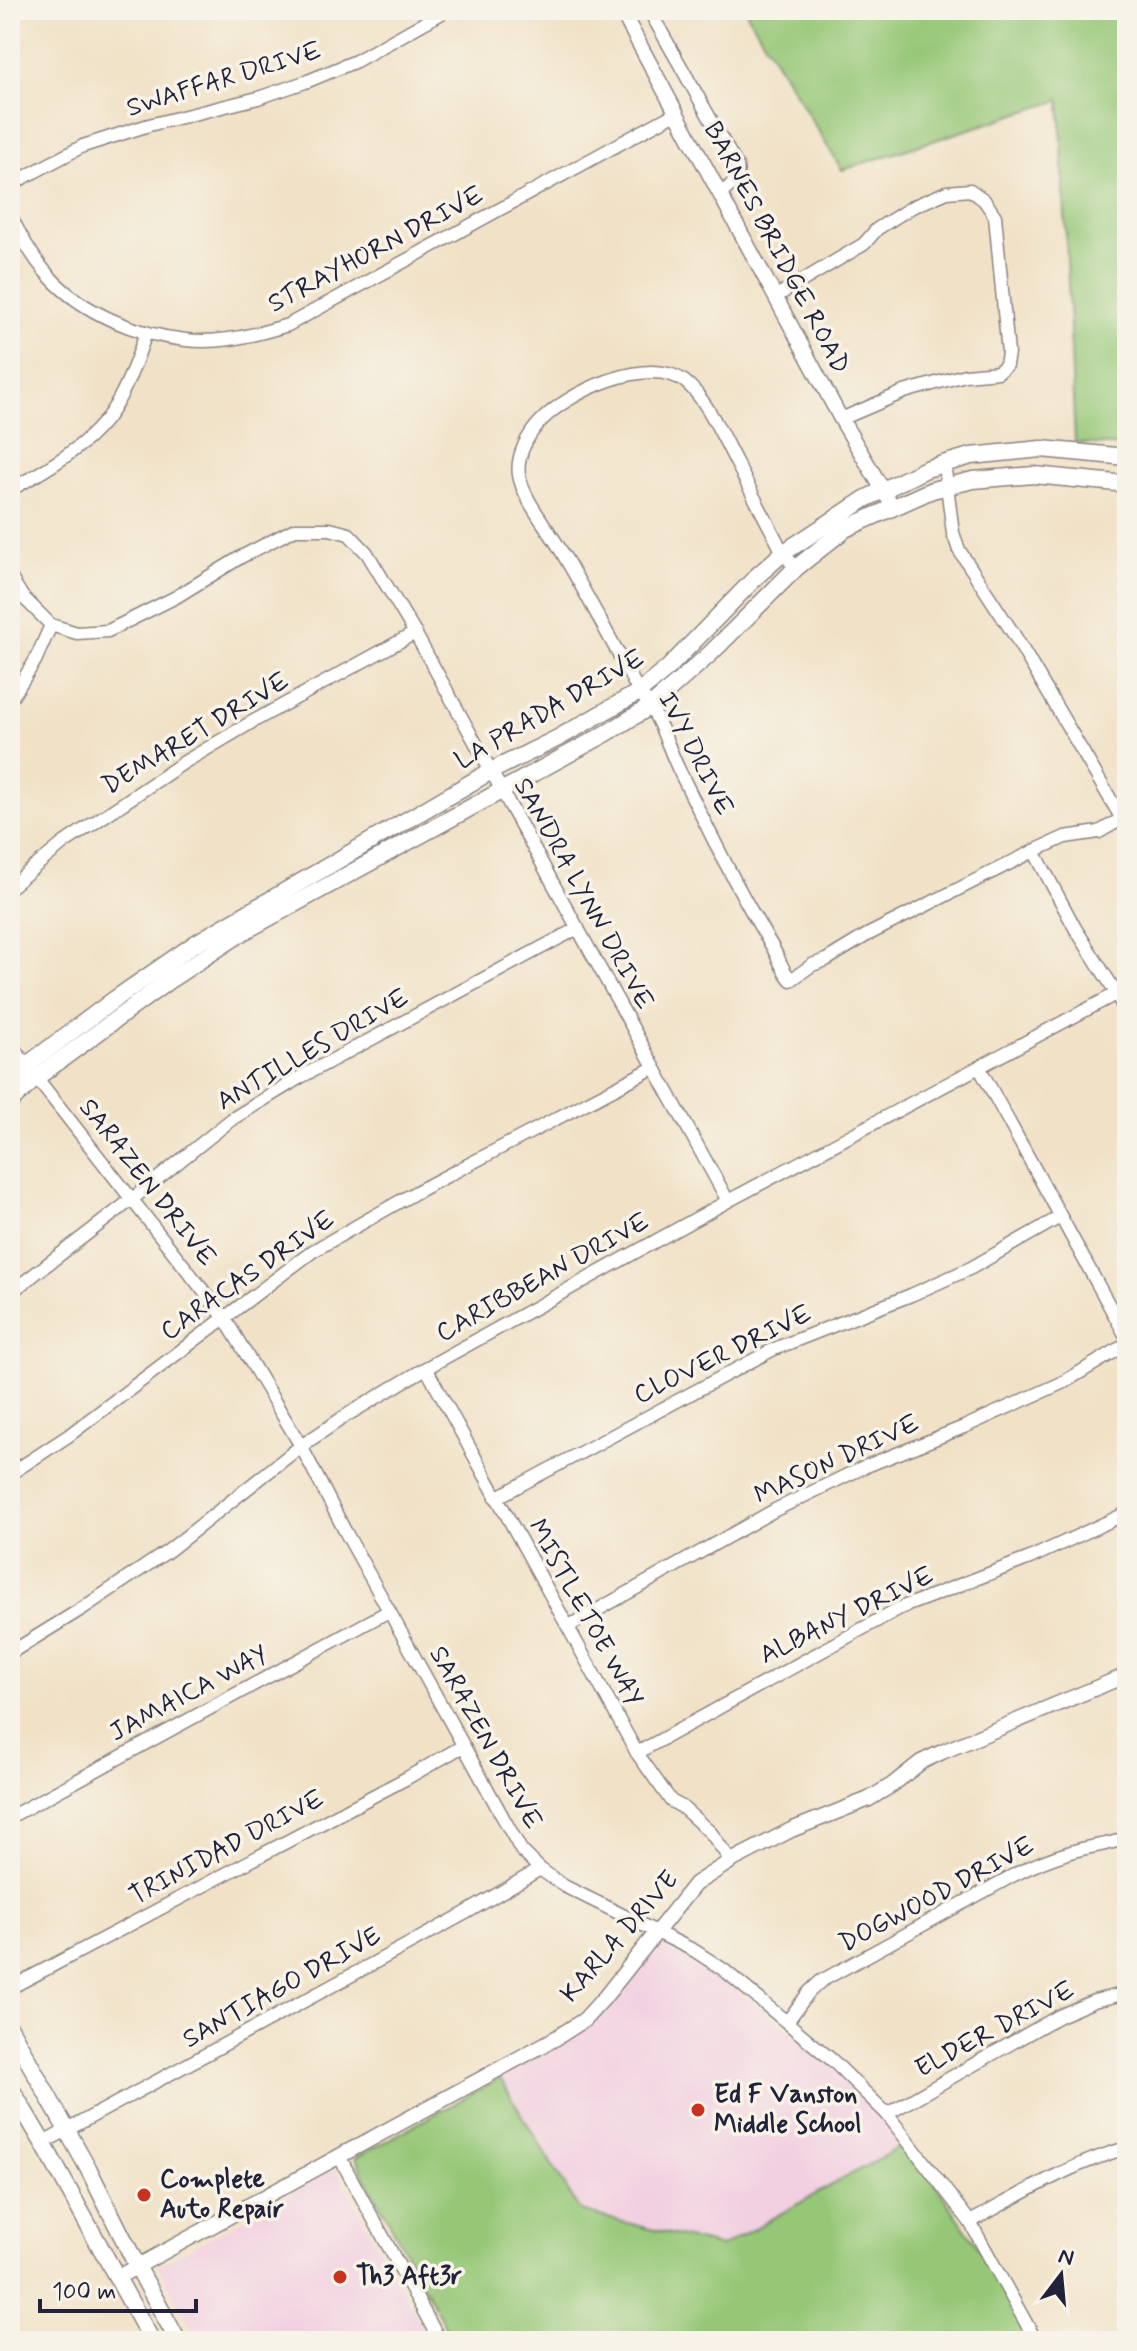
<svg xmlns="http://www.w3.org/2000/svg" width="1137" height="2351" viewBox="0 0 1137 2351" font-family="Mynerve,sans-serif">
	<rect width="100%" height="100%" fill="#f7f3e8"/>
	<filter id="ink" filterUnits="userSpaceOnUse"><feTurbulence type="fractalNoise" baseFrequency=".0125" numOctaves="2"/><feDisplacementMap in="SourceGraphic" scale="16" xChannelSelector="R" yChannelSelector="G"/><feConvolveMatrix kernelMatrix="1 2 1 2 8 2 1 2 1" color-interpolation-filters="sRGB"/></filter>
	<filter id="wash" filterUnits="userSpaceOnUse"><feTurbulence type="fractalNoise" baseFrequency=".006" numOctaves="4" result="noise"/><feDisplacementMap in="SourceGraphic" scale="32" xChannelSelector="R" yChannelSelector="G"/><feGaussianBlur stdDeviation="1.8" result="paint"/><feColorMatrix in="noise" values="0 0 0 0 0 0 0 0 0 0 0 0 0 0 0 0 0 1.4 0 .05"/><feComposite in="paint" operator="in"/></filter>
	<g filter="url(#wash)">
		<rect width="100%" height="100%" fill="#f1e2c7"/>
		<!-- built -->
		<g fill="#f2cfe1">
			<polygon points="664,1947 712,1973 752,2002 842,2074 907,2143 721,2247 580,2211 500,2078 565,2042 594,2023 608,2010 656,1949"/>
			<polygon points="336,2169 430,2341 199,2341 158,2266"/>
		</g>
		<!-- green -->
		<g fill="#96c777" stroke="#5c7459" stroke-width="2">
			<polygon points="745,10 1127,10 1127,446 1075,443 1060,100 842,170"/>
			<polygon points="500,2078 580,2211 721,2247 907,2143 976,2244 1031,2341 453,2341 355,2158"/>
		</g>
	</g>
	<g filter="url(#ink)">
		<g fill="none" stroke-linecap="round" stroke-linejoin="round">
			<!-- minor casing -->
			<g stroke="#8a8281" stroke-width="15">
				<g id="minor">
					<path d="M649,10l88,156c3,15 -7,20 -17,28"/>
					<polyline points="10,185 83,146 149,125 258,98 308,81 356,61 447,10"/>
					<path d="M10,215c11,22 23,44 40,62 33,36 87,58 136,63 34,4 69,-5 102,-15l388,-212"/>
					<polyline points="775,297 864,244 877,229 912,207 947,192 970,190 984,200 995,216 1008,353 1006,365 998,372 965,375 904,392 841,419"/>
					<polyline points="944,462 953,533 959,550 1013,633 1122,819"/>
					<polyline points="1125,484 1127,513"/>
					<path d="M10,490c36,-20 84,-47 105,-84 14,-23 23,-49 31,-74"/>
					<path d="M796,568l-13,-15c-15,-30 -32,-61 -47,-91 -13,-24 -30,-65 -52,-81 -36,-27 -117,12 -143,40 -13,13 -25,35 -22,54 4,24 29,53 41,74 28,47 53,95 79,143 20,22 27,50 39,76 29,59 58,119 92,175 8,12 11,26 21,37l21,-15 14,-5 41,-25 167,-84 31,-14 34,-5 28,-16"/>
					<polyline points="10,577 22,596 51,625 77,633 108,631 176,597 241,557 295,529 330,529 349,534 367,553 415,633 728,1201"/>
					<polyline points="10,700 35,661 51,625"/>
					<polyline points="1034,851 1075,928 1117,994 1127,1016"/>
					<polyline points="10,887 64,843 183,763 252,722 415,633"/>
					<polyline points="10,1044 224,1317 301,1446 345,1531 521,1850 540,1869 564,1886 695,1951 724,1970 832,2060 887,2114 970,2222 1036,2341"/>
					<polyline points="979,1067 1127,1338"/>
					<polyline points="10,1293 131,1200 232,1119 299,1078 578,928"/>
					<polyline points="426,1368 637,1753 671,1801 682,1807 711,1833 731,1861"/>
					<polyline points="10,1474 68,1436 313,1251 418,1191 653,1068"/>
					<polyline points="496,1498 774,1349 911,1295 971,1268 1060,1217"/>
					<polyline points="569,1626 775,1510 864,1467 964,1427 1064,1382 1127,1344"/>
					<polyline points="10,1653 83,1608 168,1551 301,1446 347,1415 426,1368 728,1201 1127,988"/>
					<polyline points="637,1753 900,1608 1030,1558 1127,1513"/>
					<polyline points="10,1817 389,1611"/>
					<polyline points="10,1988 407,1778 463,1746"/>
					<path d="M787,2022l22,-30 12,-11 191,-105c19,-10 38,-18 59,-24 19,-6 38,-7 56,-14"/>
					<polyline points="887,2114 1059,2016 1094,2001 1127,1993"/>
					<polyline points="43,2143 464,1914 540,1869"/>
					<polyline points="339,2156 440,2341"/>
					<path d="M970,2222c50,-27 101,-59 157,-74"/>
				</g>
			</g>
			<!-- tertiary casing -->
			<g stroke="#8a8281" stroke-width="17">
				<g id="tertiary">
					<polyline points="621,10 841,419 893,507"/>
					<polyline points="116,2278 556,2038 584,2020 604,1998 695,1884 731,1861 791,1830 869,1799 892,1785 921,1762 942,1752 1127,1675"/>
				</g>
			</g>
			<!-- secondary casing -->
			<g stroke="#8a8281" stroke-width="19">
				<g id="secondary">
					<polyline points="10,1082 27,1065 115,999 196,943 491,771 558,738 639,692 668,668 758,575 783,553 865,499 926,469 971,456 1041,449 1127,457"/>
					<polyline points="10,1102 36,1078 168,981 243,932 607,733 651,706 711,653 796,568 845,529 932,490 973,480 1034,475 1127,484"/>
					<polyline points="10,2028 88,2168 137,2266 178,2341"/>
					<polyline points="10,2087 43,2143 152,2341"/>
				</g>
			</g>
			<!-- minor -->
			<use href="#minor" stroke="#fff" stroke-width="12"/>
			<!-- tertiary -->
			<use href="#tertiary" stroke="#fff" stroke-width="14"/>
			<!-- secondary -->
			<use href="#secondary" stroke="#fff" stroke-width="16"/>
		</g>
	</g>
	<!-- markers -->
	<g fill="#c8321e" stroke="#f7f3e8" stroke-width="3">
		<circle cx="698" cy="2110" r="8"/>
		<circle cx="144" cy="2195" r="8"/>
		<circle cx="340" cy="2277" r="8"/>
	</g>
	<g text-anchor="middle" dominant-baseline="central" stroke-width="7" stroke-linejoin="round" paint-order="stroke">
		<!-- street labels -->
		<g font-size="26" fill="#22223b" stroke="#f7f3e8">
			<text transform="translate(224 80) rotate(-17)">SWAFFAR DRIVE</text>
			<text transform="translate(776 248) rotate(62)">BARNES BRIDGE ROAD</text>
			<text transform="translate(376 250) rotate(-28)">STRAYHORN DRIVE</text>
			<text transform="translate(550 710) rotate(-30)">LA PRADA DRIVE</text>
			<text transform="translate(196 734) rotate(-31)">DEMARET DRIVE</text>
			<text transform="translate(695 754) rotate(63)">IVY DRIVE</text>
			<text transform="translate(583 894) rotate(61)">SANDRA LYNN DRIVE</text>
			<text transform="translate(313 1050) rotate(-30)">ANTILLES DRIVE</text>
			<text transform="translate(147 1183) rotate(52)">SARAZEN DRIVE</text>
			<text transform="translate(248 1276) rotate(-35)">CARACAS DRIVE</text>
			<text transform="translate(543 1278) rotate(-29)">CARIBBEAN DRIVE</text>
			<text transform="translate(723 1355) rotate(-26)">CLOVER DRIVE</text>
			<text transform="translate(837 1460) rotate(-25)">MASON DRIVE</text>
			<text transform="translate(585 1613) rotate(61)">MISTLETOE WAY</text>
			<text transform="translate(847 1616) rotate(-26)">ALBANY DRIVE</text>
			<text transform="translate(189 1694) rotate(-28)">JAMAICA WAY</text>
			<text transform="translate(485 1738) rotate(61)">SARAZEN DRIVE</text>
			<text transform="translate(227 1848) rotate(-28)">TRINIDAD DRIVE</text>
			<text transform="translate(937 1895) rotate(-28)">DOGWOOD DRIVE</text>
			<text transform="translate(620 1937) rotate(-49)">KARLA DRIVE</text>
			<text transform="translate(282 1988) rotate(-29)">SANTIAGO DRIVE</text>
			<text transform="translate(995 2030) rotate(-28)">ELDER DRIVE</text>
		</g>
		<!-- poi labels -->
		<g font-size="26" font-weight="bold" fill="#22223b" stroke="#f7f3e8" text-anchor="start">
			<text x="714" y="2095">Ed F Vanston<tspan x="714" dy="30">Middle School</tspan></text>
			<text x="160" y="2180">Complete<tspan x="160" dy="30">Auto Repair</tspan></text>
			<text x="356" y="2277">Th3 Aft3r</text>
		</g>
	</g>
	<!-- margin -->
	<rect width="1137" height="2351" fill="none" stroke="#f7f3e8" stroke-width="40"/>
	<!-- north arrow -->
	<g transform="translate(1061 2275) rotate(16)" stroke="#f7f3e8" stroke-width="6" paint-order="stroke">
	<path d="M0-6L14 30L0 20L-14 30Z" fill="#22223b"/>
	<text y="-12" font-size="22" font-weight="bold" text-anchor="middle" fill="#22223b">N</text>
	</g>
	<!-- scale -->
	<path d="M40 2299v12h156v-12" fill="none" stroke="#22223b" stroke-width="4"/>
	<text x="52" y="2299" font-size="24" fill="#22223b" stroke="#f7f3e8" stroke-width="6" paint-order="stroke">100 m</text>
</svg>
